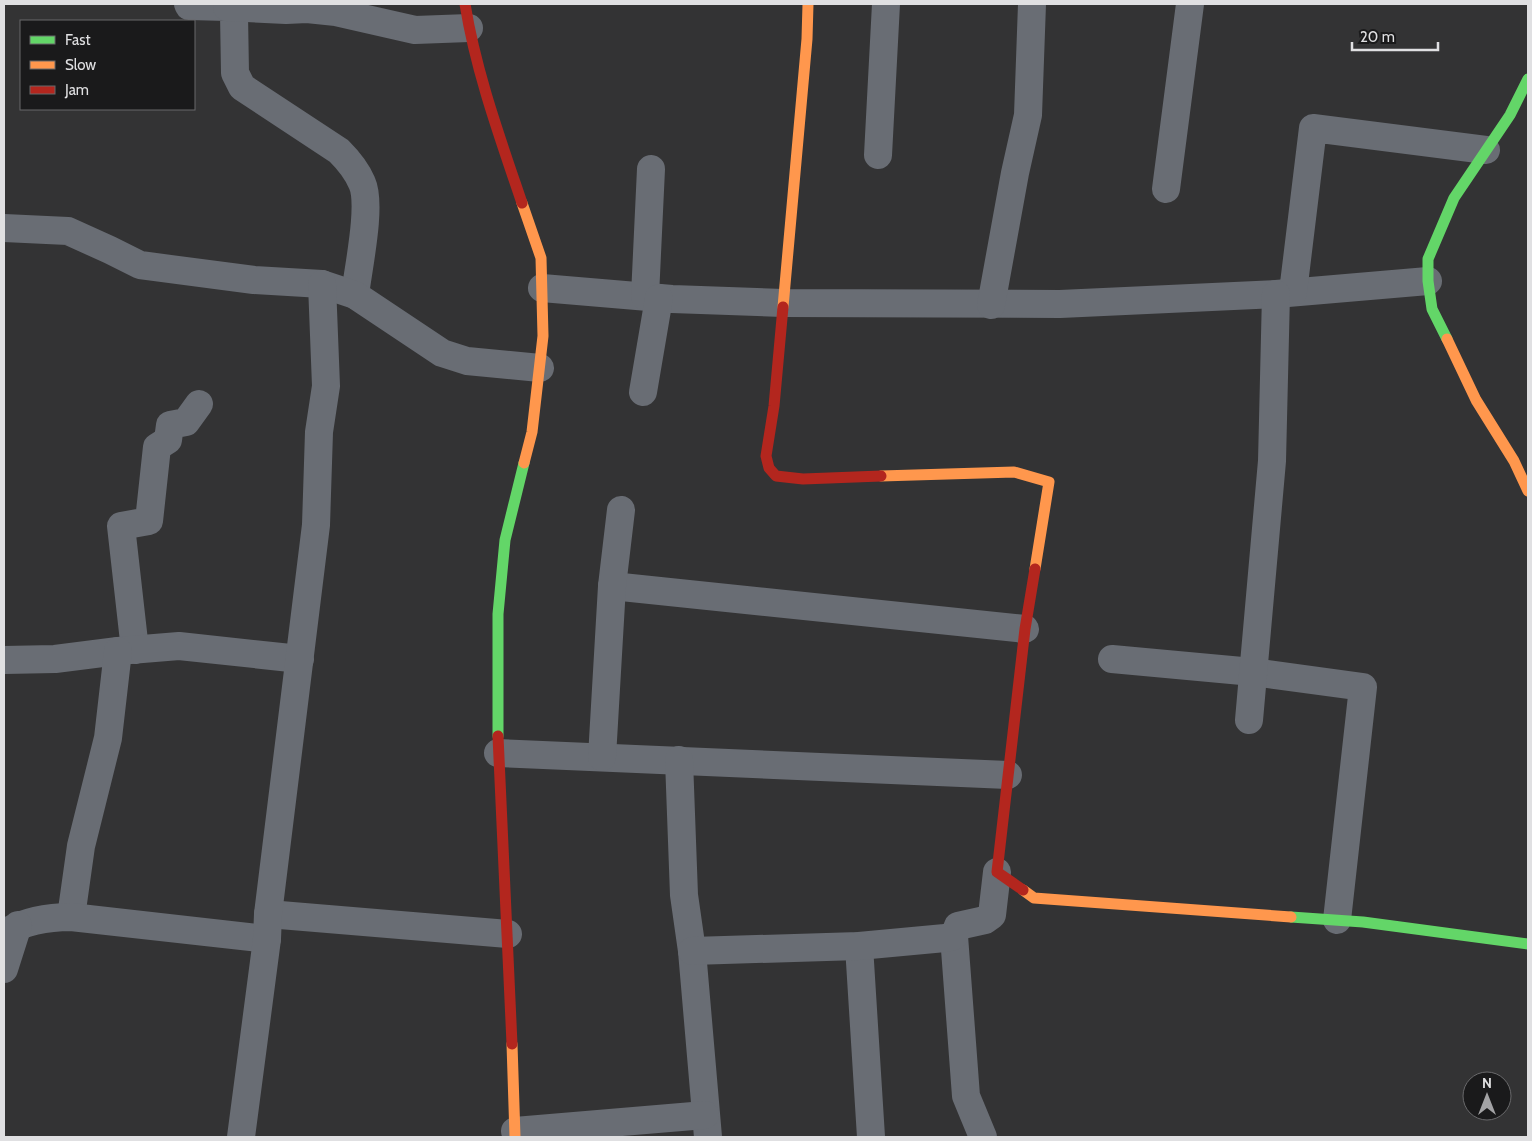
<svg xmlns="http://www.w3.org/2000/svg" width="1532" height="1141" viewBox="0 0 1532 1141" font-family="Cabin,sans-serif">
	<rect width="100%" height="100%" fill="#333334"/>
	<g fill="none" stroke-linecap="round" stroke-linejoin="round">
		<!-- street -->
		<g stroke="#696d74" stroke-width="28">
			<path d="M188,4l1,2 38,1 7,7 1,59 7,14 97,64c9,9 18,20 23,32 10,22 -4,86 -7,112"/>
			<polyline points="227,7 286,10 307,9 336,12 415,30 469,28"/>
			<polyline points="878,155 886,4"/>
			<polyline points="1166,189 1190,4"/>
			<polyline points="4,228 68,231 110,250 140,265 254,280 322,284 355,295 442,353 467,361 540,368"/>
			<polyline points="542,288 672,299 783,303 1060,304 1276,294 1428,281"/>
			<polyline points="1293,292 1313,128 1486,150"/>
			<polyline points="645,296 651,169"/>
			<polyline points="991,305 1015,173 1028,115 1032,4"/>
			<polyline points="643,392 659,298"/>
			<polyline points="612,586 1025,629"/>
			<polyline points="135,650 121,526 149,521 157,447 168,440 170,425 186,422 199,404"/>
			<polyline points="1112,659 1253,672 1363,687 1337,920"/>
			<polyline points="4,660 55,659 118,651 179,646 300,659"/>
			<polyline points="1249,720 1272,461 1276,294"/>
			<polyline points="498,753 1008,775"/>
			<polyline points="602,757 612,586 621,510"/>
			<polyline points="679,760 684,895 692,951 708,1137"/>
			<polyline points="268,914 508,934"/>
			<polyline points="71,917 81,846 108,738 118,651"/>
			<path d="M4,933c21,-12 43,-16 67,-16l196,22"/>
			<polyline points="954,936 966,1096 983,1137"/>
			<polyline points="859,946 871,1137"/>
			<polyline points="692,951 859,946 945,938 954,936 958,926 985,920 992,915 997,872"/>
			<polyline points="4,969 18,925"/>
			<polyline points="515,1131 705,1115"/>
			<polyline points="241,1137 267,939 268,914 316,525 319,432 326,386 322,284"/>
		</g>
		<!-- fast -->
		<g stroke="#63d668" stroke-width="11">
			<polyline points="1447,339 1432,309 1428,281 1428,259 1454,198 1510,115 1528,79"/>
			<polyline points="498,736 498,614 505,540 524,463"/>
			<polyline points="1291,917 1363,922 1528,944"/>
		</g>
		<!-- slow -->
		<g stroke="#ff974d" stroke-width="11">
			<polyline points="522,203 541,258 543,336 532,432 524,463"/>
			<polyline points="783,307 807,39 808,4"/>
			<polyline points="1447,339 1476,400 1514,461 1528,491"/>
			<polyline points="881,476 1014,472 1049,482 1035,569"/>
			<polyline points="1023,890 1034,898 1291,917"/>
			<polyline points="512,1044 515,1137"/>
		</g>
		<!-- jam -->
		<g stroke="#b3261e" stroke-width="11">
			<path d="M465,4c11,68 35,134 57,199"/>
			<polyline points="783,307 774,406 766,456 769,468 776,476 803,479 881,476"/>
			<polyline points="498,736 512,1044"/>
			<polyline points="1023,890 997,872 1025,629 1035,569"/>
		</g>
	</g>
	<!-- border -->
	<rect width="1532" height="1141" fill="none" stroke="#e0e0e2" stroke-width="10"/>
	<!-- legend -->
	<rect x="20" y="20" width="175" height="90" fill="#1a1a1b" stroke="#69696b"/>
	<rect x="30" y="36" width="25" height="8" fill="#63d668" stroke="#69696b"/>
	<text x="65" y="45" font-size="15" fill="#e0e0e2">Fast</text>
	<rect x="30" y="61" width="25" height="8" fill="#ff974d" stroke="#69696b"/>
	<text x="65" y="70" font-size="15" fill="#e0e0e2">Slow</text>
	<rect x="30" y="86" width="25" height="8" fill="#b3261e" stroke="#69696b"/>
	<text x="65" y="95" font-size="15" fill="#e0e0e2">Jam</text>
	<!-- north arrow -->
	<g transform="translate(1487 1096)"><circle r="24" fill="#1a1a1b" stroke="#69696b"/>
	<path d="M0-4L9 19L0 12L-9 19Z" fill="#a3a3a5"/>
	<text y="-8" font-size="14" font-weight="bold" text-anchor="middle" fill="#e0e0e2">N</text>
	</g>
	<!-- scale -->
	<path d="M1352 42v8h86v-8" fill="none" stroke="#e0e0e2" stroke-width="2.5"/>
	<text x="1360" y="42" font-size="15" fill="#e0e0e2" stroke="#1a1a1b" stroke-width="4" paint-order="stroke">20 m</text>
</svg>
